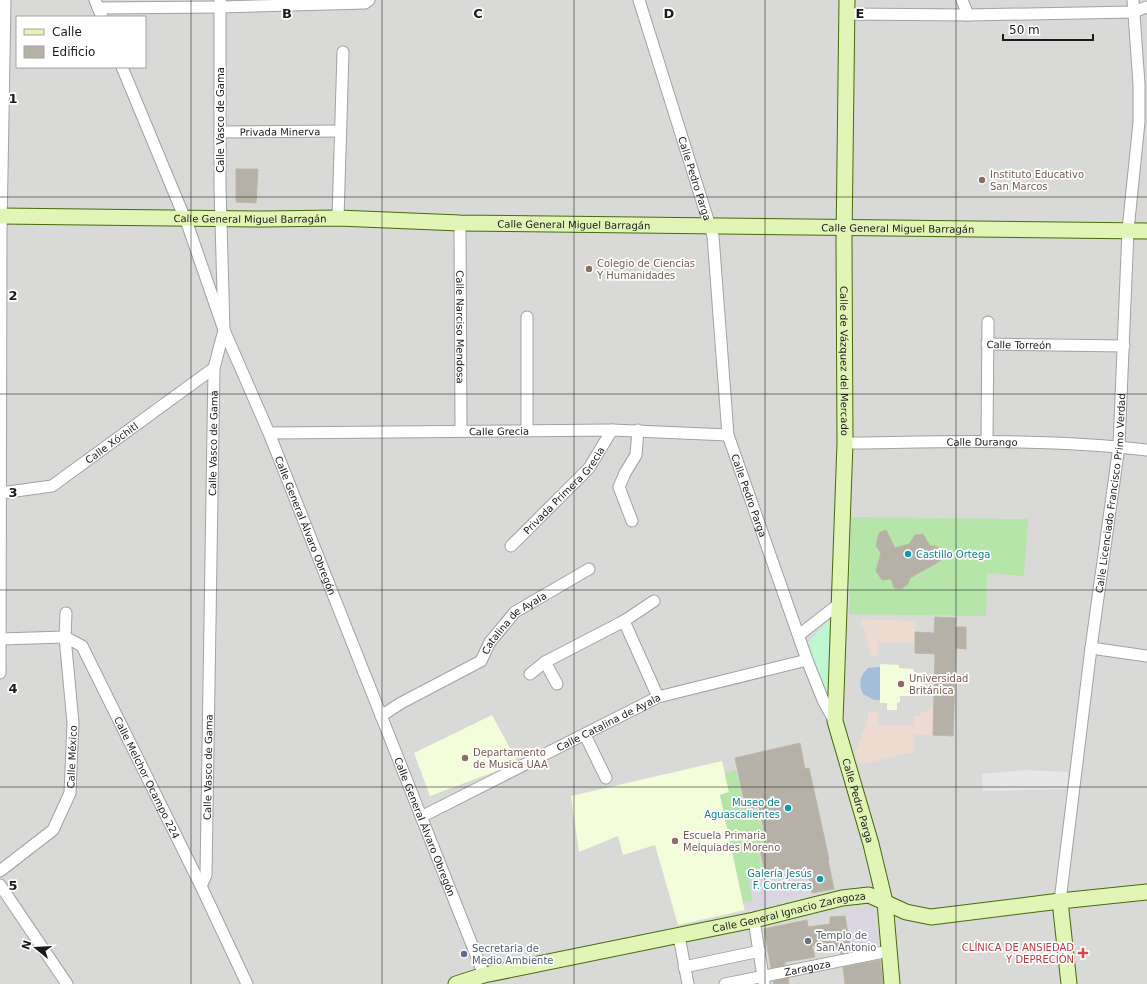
<svg xmlns="http://www.w3.org/2000/svg" width="1147" height="984" viewBox="0 0 1147 984" font-family="'DejaVu Sans',sans-serif">
	<rect width="100%" height="100%" fill="#ecece1"/>
	<!-- residential -->
	<path fill="#d9d9d8" fill-rule="evenodd" d="M0,0h1147v984h-1147zM17,17h128v50h-128z"/>
	<!-- commercial -->
	<g fill="#eddad0">
		<polygon points="861,619 916,621 915,642 879,643 878,656 870,656 870,648 867,647 868,640 866,640 866,633 864,633 864,626 861,626"/>
		<polygon points="934,707 933,735 914,734 914,752 859,765 854,750 859,748 858,741 862,740 861,733 864,732 866,720 868,719 868,712 879,711 878,725 913,725 914,716 920,716 921,712 927,712 928,708"/>
	</g>
	<!-- education -->
	<g fill="#f3fdd9">
		<polygon points="880,664 899,665 899,668 914,669 914,673 923,673 922,696 900,696 900,702 897,703 897,710 887,710 887,703 880,703"/>
		<polygon points="492,715 518,763 430,796 414,753"/>
		<polygon points="722,761 729,792 720,795 745,910 678,925 655,845 623,855 618,836 579,852 571,796"/>
	</g>
	<!-- grass -->
	<g fill="#b5e5a8">
		<polygon points="851,517 1028,519 1024,576 987,573 986,616 849,614"/>
		<polygon points="736,770 745,811 758,809 766,846 757,848 763,874 753,901 743,903 720,795 729,792 725,773"/>
	</g>
	<!-- park -->
	<polygon fill="#bef6d2" points="830,620 827,699 808,642"/>
	<!-- parking -->
	<polygon fill="#e7e7e7" points="1025,770 1068,772 1067,789 983,791 982,774"/>
	<!-- plaza -->
	<g fill="#d9d6e2">
		<polygon points="790,868 791,874 807,869 812,893 745,910 743,903 753,901 748,878"/>
		<polygon points="872,907 879,950 851,954 845,912"/>
	</g>
	<!-- water -->
	<path fill="#a3bed9" d="M880,667v33h-6l-11,-6c-5,-10 -3,-19 5,-26z"/>
	<!-- building -->
	<g fill="#b6b1a7" stroke="#bdb6a4">
		<polygon points="236,169 258,169 256,203 236,202"/>
		<polygon points="886,530 895,548 909,544 915,535 923,534 930,546 935,546 942,550 940,561 910,578 908,584 901,589 894,588 891,579 882,580 876,571 881,553 876,546 879,533"/>
		<polygon points="935,617 956,618 955,627 966,627 966,649 956,648 953,736 933,735 935,654 915,653 915,632 934,633"/>
		<polygon points="800,743 805,769 809,768 829,859 828,860 834,889 812,893 807,870 791,874 790,868 765,873 760,850 768,848 759,807 746,810 735,758"/>
		<polygon points="845,916 851,952 841,954 840,949 836,950 834,942 812,946 815,957 785,962 785,965 771,968 764,929 807,920 808,927 830,924 830,917"/>
		<polygon points="880,960 883,984 845,984 843,967"/>
		<polygon points="788,978 789,984 774,984 773,981"/>
	</g>
	<g fill="none" stroke-linecap="round" stroke-linejoin="round">
		<!-- street casing -->
		<g stroke="#a2a2a2" stroke-width="13">
			<g id="street">
				<polyline points="95,0 102,17"/>
				<path id="s1" d="M639,0l74,236 15,199 79,225 16,40 11,20"/>
				<polyline points="962,0 968,15"/>
				<polyline points="98,8 220,7 365,3 369,0"/>
				<polyline points="847,14 968,15 1133,12 1147,7"/>
				<path id="s2" d="M122,67l66,159 36,104 45,103 215,542"/>
				<path id="s3" d="M220,132l120,-1"/>
				<polyline points="338,218 343,52"/>
				<path id="s4" d="M460,223l1,207"/>
				<polyline points="527,317 527,430"/>
				<path id="s5" d="M987,344l137,2"/>
				<path id="s6" d="M269,433l343,-3 116,5"/>
				<polyline points="987,441 988,322"/>
				<path id="s7" d="M845,443c100,-1 202,-5 302,7"/>
				<path id="s8" d="M1,493l51,-7 162,-118"/>
				<polyline points="632,521 619,487 625,473 636,455 638,430"/>
				<path id="s9" d="M511,546l78,-78 23,-38"/>
				<polyline points="624,621 658,697"/>
				<polyline points="799,635 840,603"/>
				<path id="s10" d="M1,639l64,-2 17,9 119,240 46,98"/>
				<polyline points="1091,648 1147,656"/>
				<polyline points="545,662 624,621 654,601"/>
				<polyline points="0,673 1,230 5,0"/>
				<polyline points="530,674 545,662 557,684"/>
				<path id="s11" d="M381,716l20,-13 80,-42 9,-19 25,-30 74,-43"/>
				<polyline points="585,735 606,778"/>
				<path id="s12" d="M421,817l237,-120 149,-37"/>
				<path id="s13" d="M0,871l53,-41 17,-37 3,-70 -8,-86 1,-24"/>
				<polyline points="0,885 67,984"/>
				<path id="s14" d="M201,886l5,-11 8,-507 10,-38 -4,-144v-186"/>
				<path id="s15" d="M1060,901l31,-253 28,-202 9,-216 11,-108v-38l-6,-84"/>
				<polyline points="754,920 764,983"/>
				<polyline points="679,936 688,984"/>
				<polyline points="684,967 760,951"/>
				<path id="s16" d="M725,984l164,-33"/>
			</g>
		</g>
		<!-- secondary casing -->
		<g stroke="#466b09" stroke-width="17">
			<g id="secondary">
				<path id="s17" d="M847,0l-3,241 1,202 -10,278 36,123 14,58 7,82"/>
				<path id="s18" d="M0,216l264,3 74,-1 122,5 687,8"/>
				<polyline points="1060,901 1069,984"/>
				<path id="s19" d="M456,984l28,-9 270,-55 88,-22 27,-3 37,17 25,5 129,-16 87,-9"/>
			</g>
		</g>
		<!-- street -->
		<use href="#street" stroke="#fff" stroke-width="11"/>
		<!-- secondary -->
		<use href="#secondary" stroke="#e1f6b6" stroke-width="15"/>
	</g>
	<!-- grid -->
	<path fill="none" stroke="#1b1b1b" stroke-width="1" stroke-opacity="0.55" d="M191,0v984M382,0v984M574,0v984M765,0v984M956,0v984M0,197h1147M0,394h1147M0,590h1147M0,787h1147"/>
	<!-- markers -->
	<g fill="#8d6e63" stroke="#fff" stroke-width="1.5">
		<circle cx="982" cy="180" r="4"/>
		<circle cx="589" cy="269" r="4"/>
		<circle cx="901" cy="684" r="4"/>
		<circle cx="465" cy="758" r="4"/>
		<circle cx="675" cy="841" r="4"/>
	</g>
	<g fill="#0f9aa8" stroke="#fff" stroke-width="1.5">
		<circle cx="908" cy="554" r="4"/>
		<circle cx="788" cy="808" r="4"/>
		<circle cx="820" cy="879" r="4"/>
	</g>
	<circle fill="#6b7280" stroke="#fff" stroke-width="1.5" cx="808" cy="941" r="4"/>
	<path fill="#e0444e" stroke="#fff" stroke-width="1.5" d="M1081 947h4v4h4v4h-4v4h-4v-4h-4v-4h4z"/>
	<circle fill="#5c6f8a" stroke="#fff" stroke-width="1.5" cx="464" cy="954" r="4"/>
	<g text-anchor="middle" dominant-baseline="central" stroke-width="3.5" stroke-linejoin="round" paint-order="stroke">
		<!-- street labels -->
		<g font-size="10" fill="#1b1b1b" stroke="#fff">
			<text transform="translate(220 120) rotate(-90)">Calle Vasco de Gama</text>
			<text stroke="none"><textPath href="#s3" startOffset="60">Privada Minerva</textPath></text>
			<text stroke="none"><textPath href="#s1" startOffset="187">Calle Pedro Parga</textPath></text>
			<text stroke="none"><textPath href="#s18" startOffset="250">Calle General Miguel Barragán</textPath></text>
			<text stroke="none"><textPath href="#s18" startOffset="574">Calle General Miguel Barragán</textPath></text>
			<text stroke="none"><textPath href="#s18" startOffset="898">Calle General Miguel Barragán</textPath></text>
			<text stroke="none"><textPath href="#s4" startOffset="104">Calle Narciso Mendosa</textPath></text>
			<text stroke="none"><textPath href="#s5" startOffset="32">Calle Torreón</textPath></text>
			<text stroke="none"><textPath href="#s17" startOffset="361">Calle de Vázquez del Mercado</textPath></text>
			<text stroke="none"><textPath href="#s6" startOffset="230">Calle Grecia</textPath></text>
			<text stroke="none"><textPath href="#s8" startOffset="125">Calle Xóchitl</textPath></text>
			<text stroke="none"><textPath href="#s7" startOffset="137">Calle Durango</textPath></text>
			<text stroke="none"><textPath href="#s14" startOffset="444">Calle Vasco de Gama</textPath></text>
			<text stroke="none"><textPath href="#s9" startOffset="77">Privada Primera Grecia</textPath></text>
			<text stroke="none"><textPath href="#s15" startOffset="411">Calle Licenciado Francisco Primo Verdad</textPath></text>
			<text stroke="none"><textPath href="#s1" startOffset="511">Calle Pedro Parga</textPath></text>
			<text stroke="none"><textPath href="#s2" startOffset="494">Calle General Álvaro Obregón</textPath></text>
			<text stroke="none"><textPath href="#s11" startOffset="166">Catalina de Ayala</textPath></text>
			<text stroke="none"><textPath href="#s12" startOffset="210">Calle Catalina de Ayala</textPath></text>
			<text stroke="none"><textPath href="#s13" startOffset="144">Calle México</textPath></text>
			<text stroke="none"><textPath href="#s14" startOffset="120">Calle Vasco de Gama</textPath></text>
			<text stroke="none"><textPath href="#s10" startOffset="230">Calle Melchor Ocampo 224</textPath></text>
			<text stroke="none"><textPath href="#s17" startOffset="804">Calle Pedro Parga</textPath></text>
			<text stroke="none"><textPath href="#s2" startOffset="818">Calle General Álvaro Obregón</textPath></text>
			<text stroke="none"><textPath href="#s19" startOffset="341">Calle General Ignacio Zaragoza</textPath></text>
			<text stroke="none"><textPath href="#s16" startOffset="84">Zaragoza</textPath></text>
		</g>
		<!-- education labels -->
		<g font-size="10" fill="#785e54" stroke="#fff" text-anchor="start">
			<text x="990" y="174">Instituto Educativo<tspan x="990" dy="12">San Marcos</tspan></text>
			<text x="597" y="263">Colegio de Ciencias<tspan x="597" dy="12">Y Humanidades</tspan></text>
			<text x="909" y="678">Universidad<tspan x="909" dy="12">Británica</tspan></text>
			<text x="473" y="752">Departamento<tspan x="473" dy="12">de Musica UAA</tspan></text>
			<text x="683" y="835">Escuela Primaria<tspan x="683" dy="12">Melquiades Moreno</tspan></text>
		</g>
		<!-- culture labels -->
		<g font-size="10" fill="#0d838f" stroke="#fff" text-anchor="end">
			<text x="916" y="554" text-anchor="start">Castillo Ortega</text>
			<text x="780" y="802">Museo de<tspan x="780" dy="12">Aguascalientes</tspan></text>
			<text x="812" y="873">Galería Jesús<tspan x="812" dy="12">F. Contreras</tspan></text>
		</g>
		<!-- worship labels -->
		<g font-size="10" fill="#5b616d" stroke="#fff" text-anchor="start">
			<text x="816" y="935">Templo de<tspan x="816" dy="12">San Antonio</tspan></text>
		</g>
		<!-- health labels -->
		<g font-size="10" fill="#be3a42" stroke="#fff" text-anchor="end">
			<text x="1074" y="947">CLÍNICA DE ANSIEDAD<tspan x="1074" dy="12">Y DEPRECIÓN</tspan></text>
		</g>
		<!-- service labels -->
		<g font-size="10" fill="#4e5e75" stroke="#fff" text-anchor="start">
			<text x="472" y="948">Secretaria de<tspan x="472" dy="12">Medio Ambiente</tspan></text>
		</g>
	</g>
	<g font-size="13" text-anchor="middle" font-weight="bold" fill="#1b1b1b" stroke="#fff" stroke-width="3.5" stroke-linejoin="round" paint-order="stroke">
		<text x="287" y="18">B</text>
		<text x="478" y="18">C</text>
		<text x="669" y="18">D</text>
		<text x="860" y="18">E</text>
		<text x="13" y="103">1</text>
		<text x="13" y="300">2</text>
		<text x="13" y="497">3</text>
		<text x="13" y="693">4</text>
		<text x="13" y="890">5</text>
	</g>
	<!-- legend -->
	<rect x="16" y="16" width="130" height="52" fill="#ffffff" stroke="#a4a4a4"/>
	<rect x="24" y="29" width="20" height="6" fill="#e1f6b6" stroke="#a4a4a4"/>
	<text x="52" y="36" font-size="12" fill="#1b1b1b">Calle</text>
	<rect x="24" y="46" width="20" height="12" fill="#b6b1a7" stroke="#a4a4a4"/>
	<text x="52" y="56" font-size="12" fill="#1b1b1b">Edificio</text>
	<!-- north arrow -->
	<g transform="translate(36 948) rotate(288)" stroke="#ffffff" stroke-width="3" paint-order="stroke">
	<path d="M0-3L7 15L0 10L-7 15Z" fill="#1b1b1b"/>
	<text y="-6" font-size="11" font-weight="bold" text-anchor="middle" fill="#1b1b1b">N</text>
	</g>
	<!-- scale -->
	<path d="M1003 34v6h90v-6" fill="none" stroke="#1b1b1b" stroke-width="2"/>
	<text x="1009" y="34" font-size="12" fill="#1b1b1b" stroke="#ffffff" stroke-width="3" paint-order="stroke">50 m</text>
</svg>
